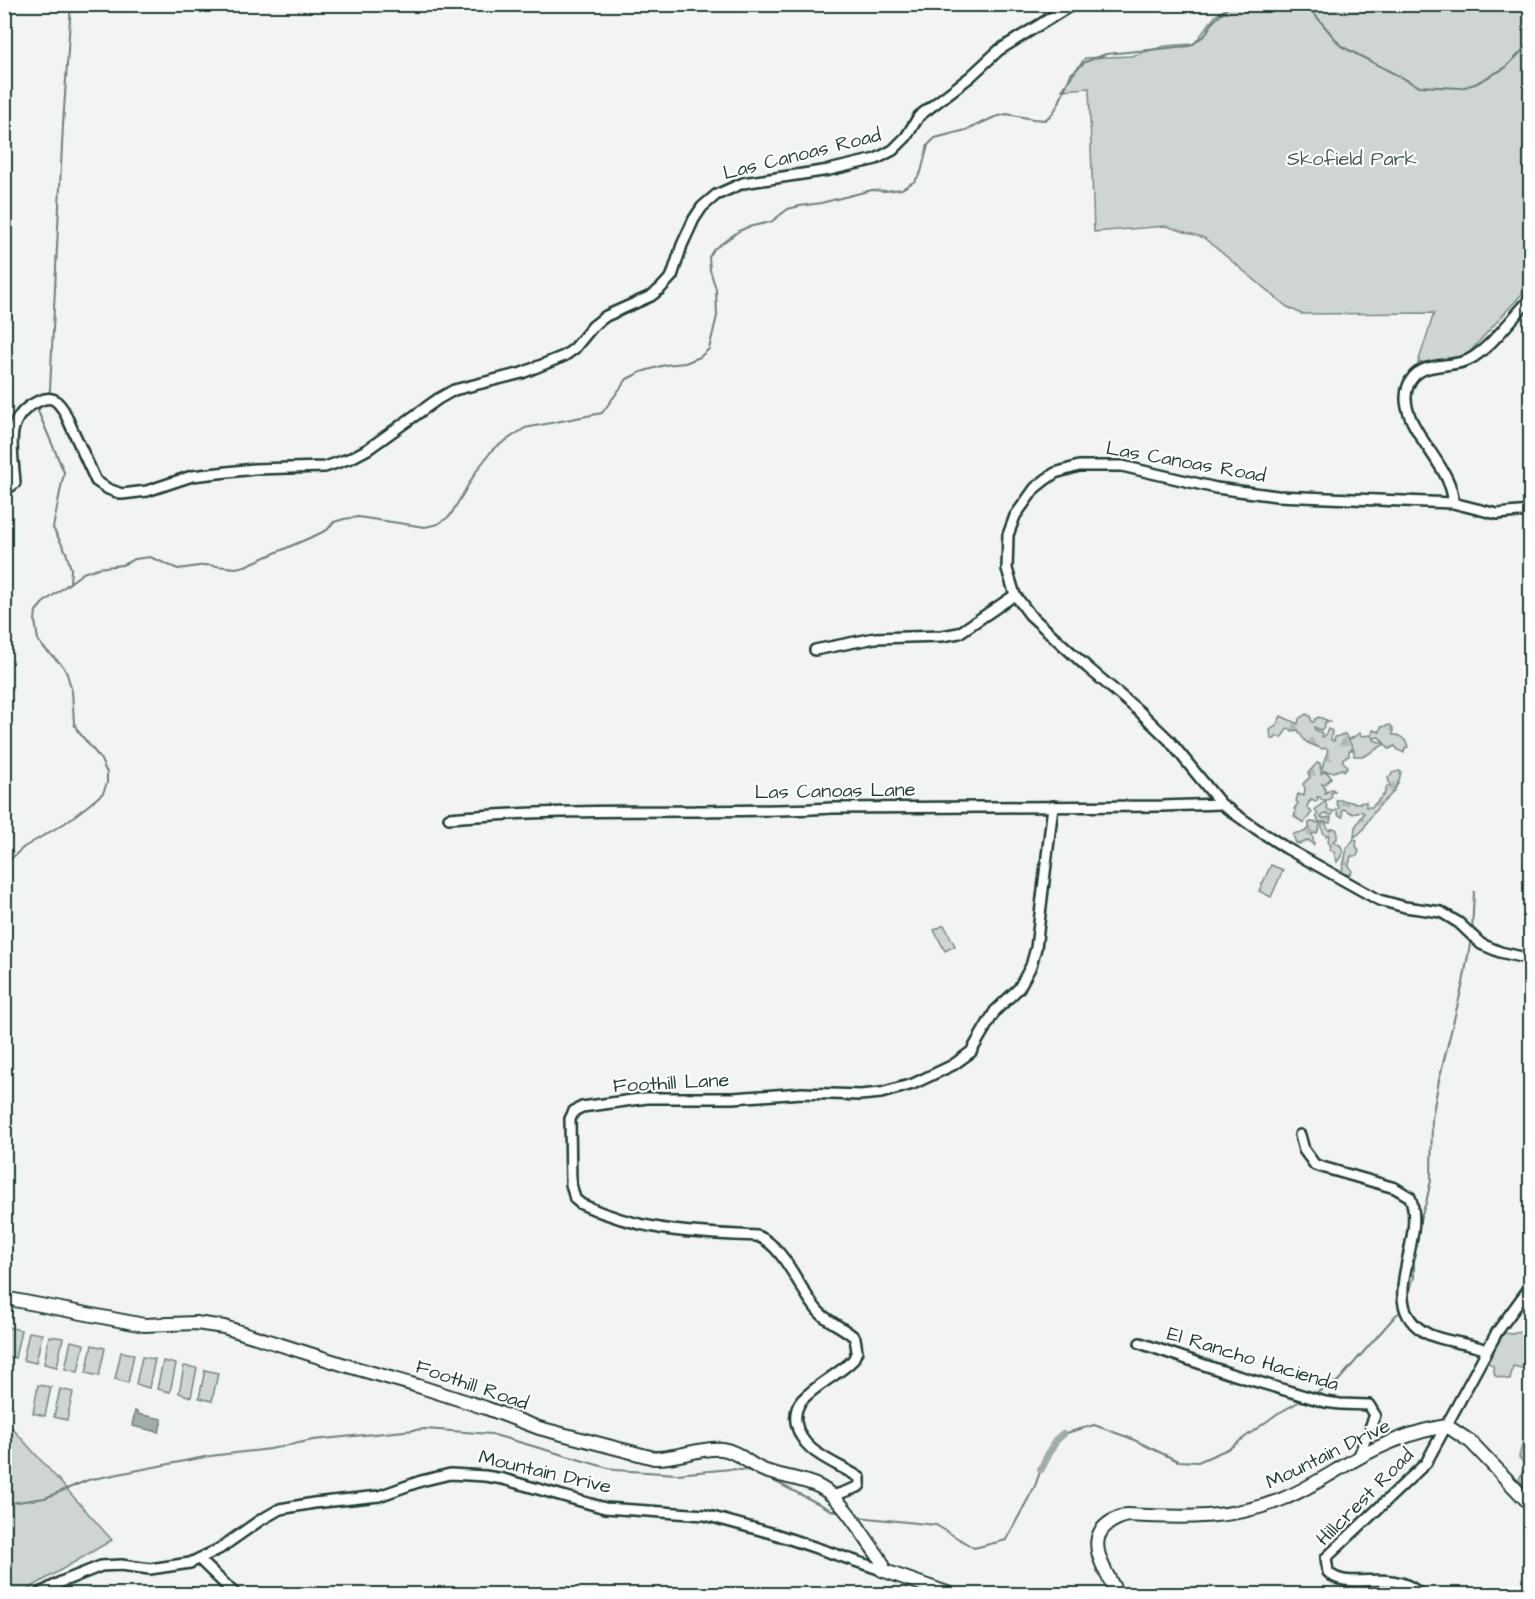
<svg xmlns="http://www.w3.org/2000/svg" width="1535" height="1599" viewBox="0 0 1535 1599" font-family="'Architects Daughter',sans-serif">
	<defs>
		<pattern id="forest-firs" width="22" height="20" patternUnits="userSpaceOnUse" patternTransform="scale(1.5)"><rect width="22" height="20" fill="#ced5d3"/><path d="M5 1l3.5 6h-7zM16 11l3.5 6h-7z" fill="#b0b8b6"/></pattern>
	</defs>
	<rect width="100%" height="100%" fill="#f2f3f3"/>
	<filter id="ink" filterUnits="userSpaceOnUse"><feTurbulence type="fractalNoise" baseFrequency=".0167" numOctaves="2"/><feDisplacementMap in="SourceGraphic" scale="12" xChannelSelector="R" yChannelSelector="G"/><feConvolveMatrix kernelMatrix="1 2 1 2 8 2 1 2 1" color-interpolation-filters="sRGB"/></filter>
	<g filter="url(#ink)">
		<!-- green -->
		<g fill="#ced5d3" stroke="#768984" stroke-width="1.5">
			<polygon points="1232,5 1530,5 1530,285 1466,356 1418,363 1434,313 1301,314 1286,306 1204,238 1166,226 1094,232 1089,88 1062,90 1085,58 1131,56 1165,46 1194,44 1216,15"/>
			<polygon points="1360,733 1361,736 1371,735 1374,740 1385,744 1365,756 1354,756 1354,750 1349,750 1345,742"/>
			<polygon points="1271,865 1283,870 1271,897 1259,891"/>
			<polygon points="944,925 955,946 945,951 934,930"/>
			<polygon points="7,1327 21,1330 15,1358 5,1356"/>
			<polygon points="1530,1327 1530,1370 1513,1366 1510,1380 1495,1376 1493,1366 1487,1362 1504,1333 1513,1334"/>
			<polygon points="29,1332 42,1334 36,1363 23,1360"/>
			<polygon points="49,1336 63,1338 57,1367 44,1364"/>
			<polygon points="71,1341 84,1344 78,1372 65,1369"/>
			<polygon points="92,1345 105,1348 99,1376 86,1373"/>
			<polygon points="121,1352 134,1354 128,1383 115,1379"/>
			<polygon points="142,1357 155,1359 149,1388 136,1384"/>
			<polygon points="163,1361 176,1364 170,1392 157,1389"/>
			<polygon points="184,1366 197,1368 191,1397 179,1393"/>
			<polygon points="205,1370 218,1373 212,1401 199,1398"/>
			<polygon points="38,1385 51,1387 45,1416 33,1413"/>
			<polygon points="60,1389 73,1392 67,1420 54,1417"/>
			<polygon points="1530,1412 1530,1493 1519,1480 1525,1465 1519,1457"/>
			<polygon points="5,1420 112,1540 20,1594 5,1594"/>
		</g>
		<!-- forest -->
		<g fill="url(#forest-firs)" stroke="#768984" stroke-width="1.5">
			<path d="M1306,714l4,2 2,6h2l1,-3 4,-2 12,5h-6l-1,5 -3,3 -7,-3 1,3 7,3v4l3,-1 3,-7 4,2 -1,9 3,1 1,-4 10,-3 8,14 -4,3v5l-6,2v4l5,4 -4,5 -2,-2 -9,3 -10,-1 -1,-3 6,-18 -3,-2 -2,1c-15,-6 -17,-4 -25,-19l-6,1 -4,-3 -7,10 -5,-2 -1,3h-4l-1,-9 6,-4 5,-10 17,8 1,-5z"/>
			<path d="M1390,725l3,3v7c6,-1 14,5 15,12l-3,1 -1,5 -6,-3 -3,-4 -6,3 -10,-12 -5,1 -2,-2 1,-6 7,2 1,-5z"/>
			<polygon points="1317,763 1320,763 1321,774 1324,772 1328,773 1331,778 1325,784 1322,784 1325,788 1325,793 1332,789 1335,791 1331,793 1332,797 1328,800 1322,800 1320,797 1317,797 1318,800 1315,802 1313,800 1309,802 1307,807 1312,812 1304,823 1294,817 1296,811 1294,809 1298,803 1296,801 1298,794 1304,796 1305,788 1303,784 1310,777 1308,773"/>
			<path d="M1399,771l2,1c-5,26 -18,26 -30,44 -7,10 -6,15 -17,21l1,-10 9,-14 -4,-2 -7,3 -9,-5 -2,1 1,7 -4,-1 -3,-6 3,-2 -3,-6 1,-2c9,-1 13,3 20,3 3,0 6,-1 9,-1v5h6l13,-14 2,-7h3l-2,-9 3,-1 1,-3z"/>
			<path d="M1325,801l3,9 6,1 -2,4 -8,-1 -3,3 2,1 8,-1 -1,6h-5l4,7 5,-2 3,2v9l-4,2 8,5 2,7 -6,9 -3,-10 -5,-3 2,-4 -3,-2 1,-9 -3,2c-4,-3 -6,-11 -2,-14h-5l-3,-6 2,-1 -3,-5z"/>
			<polygon points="1311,822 1321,823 1317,833 1312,834 1314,844 1313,845 1309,840 1300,844 1296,843 1293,835 1296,833 1304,832 1309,829 1309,823"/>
			<polygon points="1354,839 1357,840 1356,846 1359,851 1357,856 1351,856 1349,865 1352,871 1351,874 1347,875 1342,871 1347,848"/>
		</g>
		<!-- water -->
		<polygon fill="#a1adaa" stroke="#6d807b" stroke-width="1.5" points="135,1411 138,1412 138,1414 162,1419 159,1432 132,1426"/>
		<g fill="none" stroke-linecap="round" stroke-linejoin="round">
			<!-- stream -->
			<g stroke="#6d807b" stroke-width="2">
				<polyline points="1306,4 1341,46 1418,86 1461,88 1475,84 1505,68 1530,43"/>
				<polyline points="47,396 50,390 63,125 71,4"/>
				<polyline points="42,404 38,411 64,472 53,528 66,552 71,569 70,583"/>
				<polyline points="4,865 24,847 65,823 90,804 103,793 107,783 107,773 100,758 77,730 74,723 72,691 67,674 63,666 43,647 38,640 35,621 36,611 43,603 83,573 98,568 122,565 135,559 150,557 178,569 206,565 236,568 245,566 314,536 327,530 334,522 344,519 358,517 425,527 438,524 450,516 477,470 493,449 525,428 602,413 627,379 641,372 665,365 685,363 700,357 709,349 717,316 716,289 710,270 709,257 714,249 739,231 748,227 771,222 788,209 800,206 821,203 872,190 885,191 902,189 915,181 921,172 928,145 935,138 966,130 995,117 1007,114 1033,119 1045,120 1052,114 1058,105 1071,74 1085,62 1106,54 1190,46 1205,35 1213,22 1231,4"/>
				<polyline points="1472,931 1474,892"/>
				<polyline points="1417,1227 1426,1203 1431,1180 1432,1118 1439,1080 1463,983 1471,939"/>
				<polyline points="1408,1297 1414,1277 1414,1250"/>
				<polyline points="1312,1395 1338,1381 1396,1315 1403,1310"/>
				<polyline points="1063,1434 1094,1425 1130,1438 1178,1461 1198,1462 1230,1448 1277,1414 1304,1399"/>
				<polyline points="768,1478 831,1510 841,1513"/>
				<polyline points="4,1504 45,1498 88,1480 210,1456 270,1449 313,1440 425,1429 491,1434 615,1470 677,1474 731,1469 752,1471"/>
				<polyline points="858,1517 936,1525 974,1548 1006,1540 1035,1486 1041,1469"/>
			</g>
			<!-- canal -->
			<polyline stroke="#a1adaa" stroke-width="8" points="1041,1469 1056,1440 1063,1434"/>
			<!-- minor casing -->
			<g stroke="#1f3d34" stroke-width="14">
				<g id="minor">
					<path d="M4,491l11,-8c-2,-33 -13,-66 24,-82 13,-6 18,-1 25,10l32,70 12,8 14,5 25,-3 45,-15 62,-7 71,-2 26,-9 17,-9 70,-50 16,-9 68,-17 42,-17 10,-7 19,-23 13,-10 45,-20 9,-7 12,-13 10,-31 12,-26 8,-12 14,-12 27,-12 86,-13 47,-11 17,-9 13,-13 13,-21 51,-39 29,-27 74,-46"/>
					<path d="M1453,503c2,-37 -59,-79 -45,-117 9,-26 40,-17 60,-26 20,-9 47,-45 62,-61"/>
					<polyline points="1530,511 1497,514 1453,503 1277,496 1216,488 1122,466 1079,466 1055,473 1045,480 1035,488 1015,516 1008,535 1007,569 1015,595 1030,615 1087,667 1140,712 1169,740 1221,804 1255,828 1286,848 1379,900 1405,907 1441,912 1459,923 1481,944 1500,952 1530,959"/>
					<polyline points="815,650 875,638 942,636 959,633 1015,595"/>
					<path d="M449,818c81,-7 164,-7 246,-7 45,-1 91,0 136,-3l331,-2 59,-2"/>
					<path d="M1300,1135l4,15 11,15 80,23 15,9c18,45 -37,109 18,137 17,8 41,9 59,16"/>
					<polyline points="1140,1343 1228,1373 1325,1402 1340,1404 1369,1405 1375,1415 1358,1458"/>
					<path d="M833,1496l25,-9 2,-2v-7c-23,-16 -59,-24 -64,-56 -1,-8 1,-16 6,-22 15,-16 36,-25 51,-40l4,-9 -2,-13c-10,-10 -25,-15 -35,-25 -20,-20 -35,-68 -63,-77 -65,-3 -115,-4 -176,-32l-6,-5 -4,-15 -1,-65 4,-8 8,-4 65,-9h86l69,-5 58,2 21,-2 32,-9 40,-19 18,-13 24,-41 24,-23 12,-22 5,-18 17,-142"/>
					<polyline points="199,1559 235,1594"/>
					<polyline points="39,1594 61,1582 101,1566 121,1565 150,1569 190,1563 219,1549 259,1521 280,1509 314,1503 379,1496 421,1481 450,1474 485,1476 503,1479 605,1508 705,1515 775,1534 882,1570"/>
					<path d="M1420,1594c-29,-28 -73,-1 -92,-22l-2,-14 100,-95 71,-131 33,-45"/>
				</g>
			</g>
			<!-- major casing -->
			<g stroke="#1f3d34" stroke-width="16">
				<g id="major">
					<path d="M4,1298l140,27 52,-2 28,4 124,39 70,20 68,22 53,20 115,30c23,1 45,-11 68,-9 16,2 26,15 41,21 18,7 39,8 57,17 23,12 43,49 59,70l4,8 -1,5 68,24"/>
					<path d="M1117,1594c-14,-29 -41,-64 10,-79 54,3 107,5 158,-17 22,-9 43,-23 64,-35 29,-17 65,-32 98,-37l24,16 59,62"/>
				</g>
			</g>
			<!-- minor -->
			<use href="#minor" stroke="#fff" stroke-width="9"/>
			<!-- major -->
			<use href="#major" stroke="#fff" stroke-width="12"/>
		</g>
	</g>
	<g text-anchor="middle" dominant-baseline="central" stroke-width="4.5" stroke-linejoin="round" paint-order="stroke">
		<!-- street labels -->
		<g font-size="20" fill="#1f3d34" stroke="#fff">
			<text transform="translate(802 154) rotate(-14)">Las Canoas Road</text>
			<text transform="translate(1186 462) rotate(10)">Las Canoas Road</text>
			<text transform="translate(835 791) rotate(-1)">Las Canoas Lane</text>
			<text transform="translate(671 1083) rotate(-3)">Foothill Lane</text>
			<text transform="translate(1253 1359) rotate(17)">El Rancho Hacienda</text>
			<text transform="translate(472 1385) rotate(19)">Foothill Road</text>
			<text transform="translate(1328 1454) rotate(-26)">Mountain Drive</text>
			<text transform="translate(545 1472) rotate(13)">Mountain Drive</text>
			<text transform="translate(1365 1497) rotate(-45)">Hillcrest Road</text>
		</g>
		<!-- park labels -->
		<g font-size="20" fill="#425b54" stroke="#fff">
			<text x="1352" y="159">Skofield Park</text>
		</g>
	</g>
	<!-- margin -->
	<rect width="1535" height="1599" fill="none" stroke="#fff" stroke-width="24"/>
	<rect x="12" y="12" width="1511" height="1575" fill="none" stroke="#1f3d34" stroke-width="2" filter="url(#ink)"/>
</svg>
